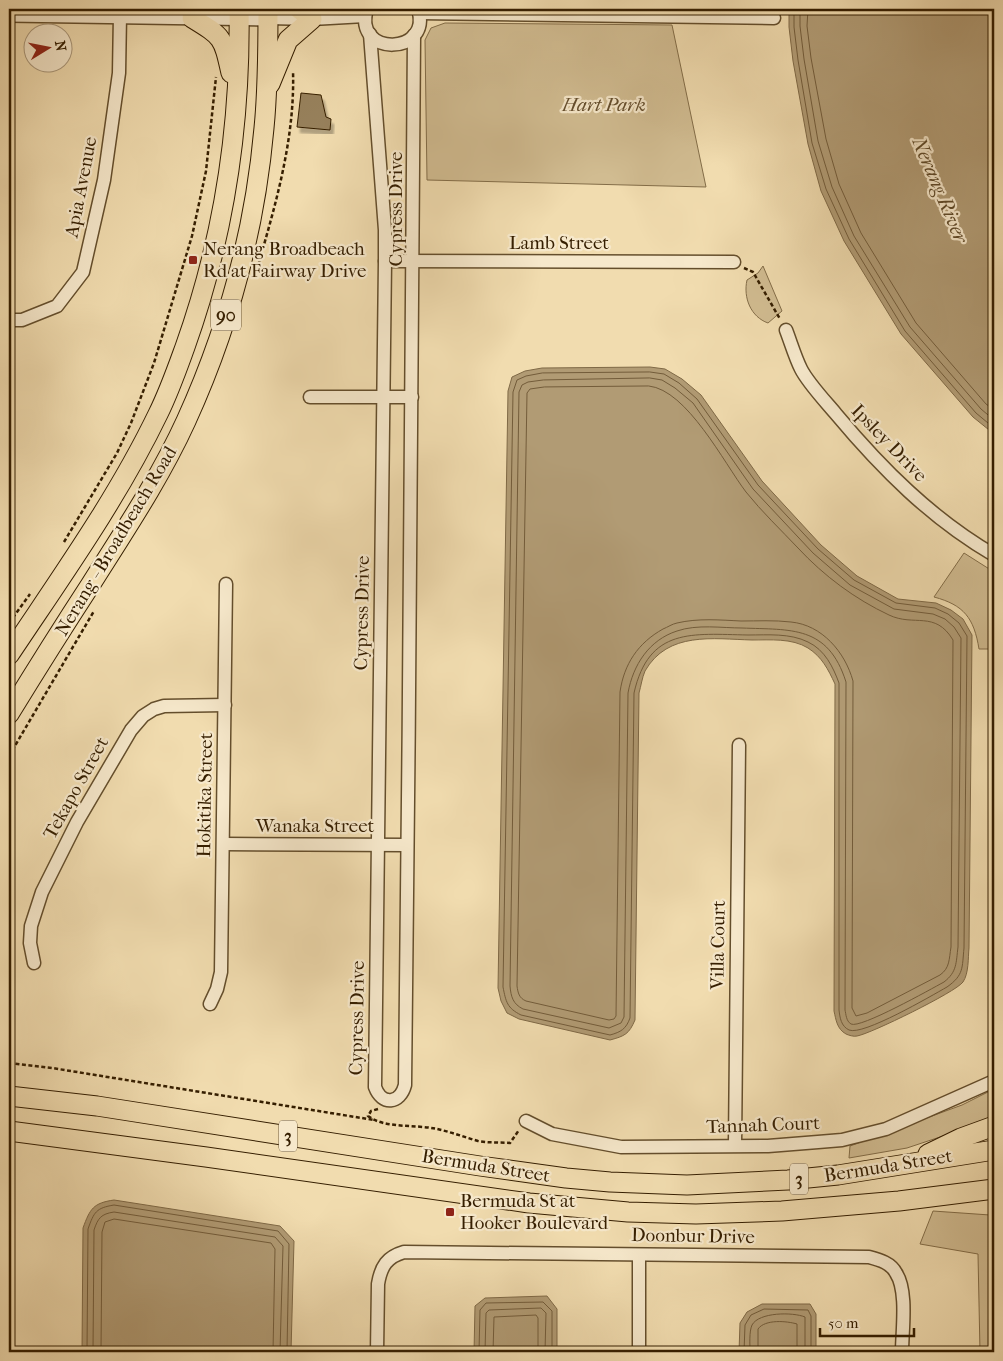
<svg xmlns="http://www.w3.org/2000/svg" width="1003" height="1361" viewBox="0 0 1003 1361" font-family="'IM FELL French Canon',serif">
	<defs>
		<filter id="shadow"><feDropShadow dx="3" dy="5.5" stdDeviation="1" flood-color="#0004"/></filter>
	</defs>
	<rect width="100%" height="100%" fill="#f1dcaf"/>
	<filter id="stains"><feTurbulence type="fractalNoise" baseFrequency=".004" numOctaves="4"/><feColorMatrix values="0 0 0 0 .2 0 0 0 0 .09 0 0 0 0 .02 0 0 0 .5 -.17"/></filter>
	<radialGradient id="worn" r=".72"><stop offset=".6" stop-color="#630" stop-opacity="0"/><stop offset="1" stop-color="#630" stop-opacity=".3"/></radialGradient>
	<!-- green -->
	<g fill="#d1bc91" stroke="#836d48">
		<polygon points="445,23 672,25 706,187 427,180 425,40 431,28"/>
		<path d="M763,266l19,45 -14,12c-17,-6 -25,-25 -21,-43l11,-7z"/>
		<path d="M964,553l30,19v77h-15c-5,-31 -15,-44 -45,-52z"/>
		<polygon points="994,1089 994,1119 907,1148 849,1158 850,1146 962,1105"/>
		<polygon points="933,1211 990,1215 994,1216 994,1352 980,1352 978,1254 920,1244"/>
	</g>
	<!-- water -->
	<g fill="#b19b74" stroke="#7f6946">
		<polygon points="789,9 992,9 994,23 994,434 973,417 901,334 844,241 821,191 808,144 793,61 789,27"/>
		<path d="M650,367l15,2 17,10 19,16 61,86 59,64 36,31 41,23 38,4 15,7 12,9 9,16 -3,313c-1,10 0,25 -6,34 -7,10 -93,52 -106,54 -3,1 -9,-1 -11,-2 -9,-5 -10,-14 -12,-23l1,-327c-7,-15 -13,-27 -27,-36 -16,-10 -38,-8 -56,-8 -39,-1 -84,-9 -107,31 -3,7 -4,15 -6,22l-4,327c-6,14 -10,16 -25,20l-91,-21 -12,-6 -6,-12 -3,-13 10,-597 4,-14 13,-6 17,-3z"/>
		<path d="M114,1200l166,26 14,15 -3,111h-209l1,-124c7,-19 10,-25 31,-28z"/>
		<polygon points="547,1296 557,1309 557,1352 474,1352 475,1306 485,1298"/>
		<polygon points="762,1304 810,1304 816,1314 816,1352 739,1352 740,1323 747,1312"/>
	</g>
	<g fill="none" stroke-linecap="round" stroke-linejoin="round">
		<!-- shore -->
		<g stroke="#735c3a" stroke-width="1">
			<polyline points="794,9 794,27 798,60 812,143 826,189 849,239 905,331 976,413 994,428"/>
			<polyline points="800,9 800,26 804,59 818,141 832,187 854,236 910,327 981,409 994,420"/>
			<polyline points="808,9 807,26 811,58 826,139 839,184 861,233 916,323 986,404 994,410"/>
			<path d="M650,372l14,2 15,9 18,16 61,86 60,64 36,31 42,23 39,5 13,6 11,9 8,13 -3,312c-2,20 0,27 -17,39 -16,9 -84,49 -98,43 -8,-4 -9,-12 -10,-20v-327c-6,-16 -14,-33 -31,-41 -18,-9 -40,-7 -60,-7 -56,-1 -99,-8 -114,58l-4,325c-4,11 -9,14 -20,17l-89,-20c-14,-7 -15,-13 -18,-28l10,-595 4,-12 9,-4 16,-3z"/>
			<path d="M650,378l12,2 13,8 18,15 60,86 60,64 37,32 44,24 39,5 12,5 9,8 7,11 -3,309c-2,16 -1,25 -14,35 -13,7 -84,47 -93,42 -5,-3 -5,-10 -6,-14l1,-328c-18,-57 -55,-52 -104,-54 -20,0 -45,-4 -65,3 -28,9 -44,34 -49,62l-4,324 -3,6 -12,5 -86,-19c-10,-5 -12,-12 -13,-23l9,-594 3,-7 6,-3 15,-2z"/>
			<path d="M649,386c38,4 75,77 97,106 16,20 35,38 52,56 26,28 57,51 91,67 25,12 46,-5 64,25l-2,307c-2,12 -1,21 -11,28l-73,38 -11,3 -4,-8 1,-327c-8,-29 -31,-56 -62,-59 -17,-2 -33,-1 -50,-1 -21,-1 -43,-3 -64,2 -5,1 -9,4 -14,6 -25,14 -39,35 -43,63l-4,324 -2,3 -5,1 -83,-19c-7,-3 -8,-8 -9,-15l10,-593 3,-4 14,-2z"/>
			<path d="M87,1352l1,-123c6,-17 8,-21 26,-24l164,26 11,13 -2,108"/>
			<path d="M93,1352l1,-122c4,-12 7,-16 20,-18l161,25 8,9 -3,106"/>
			<polyline points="101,1352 102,1232 105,1222 114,1219 271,1243 275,1249 273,1352"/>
			<polyline points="479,1352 480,1310 486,1303 543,1302 552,1311 552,1352"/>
			<polyline points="485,1352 486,1313 489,1310 541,1308 546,1313 545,1352"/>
			<polyline points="493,1352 494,1317 536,1315 538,1318 538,1352"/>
			<polyline points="744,1352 745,1325 751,1315 764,1309 808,1310 811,1316 811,1352"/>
			<path d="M750,1352c0,-8 -1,-20 2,-27 7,-13 41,-13 53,-8v35"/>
			<path d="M758,1352v-23c7,-10 29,-8 39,-5v28"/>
		</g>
	</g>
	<!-- building -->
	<polygon fill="#97815b" stroke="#351e00" filter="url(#shadow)" points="301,93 321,95 326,117 331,119 330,130 297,127"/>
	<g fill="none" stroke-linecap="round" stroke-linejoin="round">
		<!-- minor casing -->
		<g stroke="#644e2c" stroke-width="15">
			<g id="minor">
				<path d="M367,9c-15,48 66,47 51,0"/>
				<polyline points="419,13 774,18"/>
				<polyline points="268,18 312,19 365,16"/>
				<path d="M370,34l15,196v31l-10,826c7,19 25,17 30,-2 3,-350 9,-700 9,-1050"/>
				<polyline points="385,261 734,262"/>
				<polyline points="9,320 22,320 57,306 83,272 104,180 119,73 120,15"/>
				<path d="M786,330c5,13 9,27 15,39 7,14 25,33 35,45 46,55 96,105 158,141"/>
				<polyline points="310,397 412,397"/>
				<polyline points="224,844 407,845"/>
				<polyline points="34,963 30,943 31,926 42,892 77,822 131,730 143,716 154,709 164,706 225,705"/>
				<polyline points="210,1004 217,989 221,972 226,584"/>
				<polyline points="526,1121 552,1134 621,1147 768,1146 818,1142 842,1140 886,1129 994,1081"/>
				<polyline points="735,1145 739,745"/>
				<path d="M377,1352l1,-68c3,-18 9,-27 26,-32l465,5c11,3 22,6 27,16 12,18 6,58 6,79"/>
				<polyline points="639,1352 639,1255"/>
			</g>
		</g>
		<!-- tertiary casing -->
		<g stroke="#644e2c" stroke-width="18">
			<polyline id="tertiary" points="9,14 268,18"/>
		</g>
		<!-- primary casing -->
		<g stroke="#351e00" stroke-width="21">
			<g id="primary">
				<path d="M192,18c31,19 31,19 39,55"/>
				<polyline points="270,84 288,40 312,19 299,9"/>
				<path d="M9,655c52,-78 108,-156 149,-241 11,-22 19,-45 27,-67 39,-109 56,-223 54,-338"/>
				<path d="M9,714c27,-44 54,-87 82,-130 34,-54 69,-106 95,-163 42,-92 69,-192 78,-293 4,-39 4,-80 4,-119"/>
				<polyline points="9,1096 97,1106 480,1166 566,1178 610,1182 687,1185 788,1180 838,1175 994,1150"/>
				<polyline points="9,1131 206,1157 529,1203 628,1212 696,1214 782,1211 899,1201 994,1189"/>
				<polyline points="928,1154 961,1138 994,1126"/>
			</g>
		</g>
		<!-- path -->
		<g stroke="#351e00" stroke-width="2.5" stroke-dasharray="4 2.5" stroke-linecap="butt">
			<path d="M259,262c18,-62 36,-126 34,-191"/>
			<polyline points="744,268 753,272 780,319"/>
			<polyline points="64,542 117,453 131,423 154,363 192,236 206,171 216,77"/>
			<polyline points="9,623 30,594"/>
			<polyline points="9,756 94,611"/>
			<polyline points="9,1063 52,1068 374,1120"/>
			<path d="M378,1109l-7,2 -3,5c17,13 47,8 69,13 14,3 27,8 41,12 10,2 21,1 32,2l9,-13"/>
		</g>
		<!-- minor -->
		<use href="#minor" stroke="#f6e8cb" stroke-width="12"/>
		<!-- tertiary -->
		<use href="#tertiary" stroke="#f6e8cb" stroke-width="15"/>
		<!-- primary -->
		<use href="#primary" stroke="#f1dcaf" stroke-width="19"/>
	</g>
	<!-- markers -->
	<g fill="#8f2418" stroke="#f6e8cb" stroke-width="2">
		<rect x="188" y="255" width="10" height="10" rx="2.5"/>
		<rect x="445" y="1207" width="10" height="10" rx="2.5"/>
	</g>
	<g text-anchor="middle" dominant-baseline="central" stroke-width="4.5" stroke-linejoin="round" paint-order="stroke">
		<!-- shield labels -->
		<g fill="#f6e8cb" stroke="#6f5b3d" stroke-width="1">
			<rect x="211" y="299.5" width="30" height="31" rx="4"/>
			<rect x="279" y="1120.5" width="18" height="31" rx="4"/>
			<rect x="790" y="1163.5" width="18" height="31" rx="4"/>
		</g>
		<g font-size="18" font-weight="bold" fill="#351e00">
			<text x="226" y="315">90</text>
			<text x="288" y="1136">3</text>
			<text x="799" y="1179">3</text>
		</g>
		<!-- park labels -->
		<g font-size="19" font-style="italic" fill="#644d2c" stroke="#f6e8cb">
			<text x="604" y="105">Hart Park</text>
		</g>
		<!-- street labels -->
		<g font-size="19" fill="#351e00" stroke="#f6e8cb">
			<text transform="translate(81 187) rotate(-79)">Apia Avenue</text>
			<text transform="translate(396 209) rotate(-90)">Cypress Drive</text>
			<text x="559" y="243">Lamb Street</text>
			<text transform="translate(889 443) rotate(46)">Ipsley Drive</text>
			<text transform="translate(116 541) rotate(-59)">Nerang - Broadbeach Road</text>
			<text transform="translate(362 613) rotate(-89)">Cypress Drive</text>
			<text transform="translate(76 788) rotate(-61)">Tekapo Street</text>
			<text transform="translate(205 795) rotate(-89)">Hokitika Street</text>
			<text x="315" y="826">Wanaka Street</text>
			<text transform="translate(718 945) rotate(-89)">Villa Court</text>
			<text transform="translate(357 1018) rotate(-89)">Cypress Drive</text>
			<text transform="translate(763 1125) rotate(-2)">Tannah Court</text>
			<text transform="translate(486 1166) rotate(9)">Bermuda Street</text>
			<text transform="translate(888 1166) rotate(-9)">Bermuda Street</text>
			<text transform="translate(693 1236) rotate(1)">Doonbur Drive</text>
		</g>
		<!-- poi labels -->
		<g font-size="19" fill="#351e00" stroke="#f6e8cb" text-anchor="start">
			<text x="203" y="249">Nerang Broadbeach<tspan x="203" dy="22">Rd at Fairway Drive</tspan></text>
			<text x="460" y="1201">Bermuda St at<tspan x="460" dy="22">Hooker Boulevard</tspan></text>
		</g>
		<!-- water labels -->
		<g font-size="20" font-style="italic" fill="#604a29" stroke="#f6e8cb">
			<text transform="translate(940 190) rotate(67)">Nerang River</text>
		</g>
	</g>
	<!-- margin -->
	<rect width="1003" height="1361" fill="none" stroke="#f1dcaf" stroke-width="30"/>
	<rect x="10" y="10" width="983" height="1341" fill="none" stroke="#351e00" stroke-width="2.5"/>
	<rect x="15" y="15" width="973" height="1331" fill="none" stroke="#351e00"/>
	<!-- north arrow -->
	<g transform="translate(48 48) rotate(80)"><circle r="24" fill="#f6e8cb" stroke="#a9977a"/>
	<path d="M0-4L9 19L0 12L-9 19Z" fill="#8f2418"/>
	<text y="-8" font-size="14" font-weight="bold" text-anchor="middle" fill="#351e00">N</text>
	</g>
	<!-- scale -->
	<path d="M820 1328v8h94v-8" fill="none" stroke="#351e00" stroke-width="2.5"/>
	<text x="828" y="1328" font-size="15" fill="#351e00" stroke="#f6e8cb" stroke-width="4" paint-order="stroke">50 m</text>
	<rect width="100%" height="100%" filter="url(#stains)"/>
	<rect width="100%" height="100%" fill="url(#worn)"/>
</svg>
